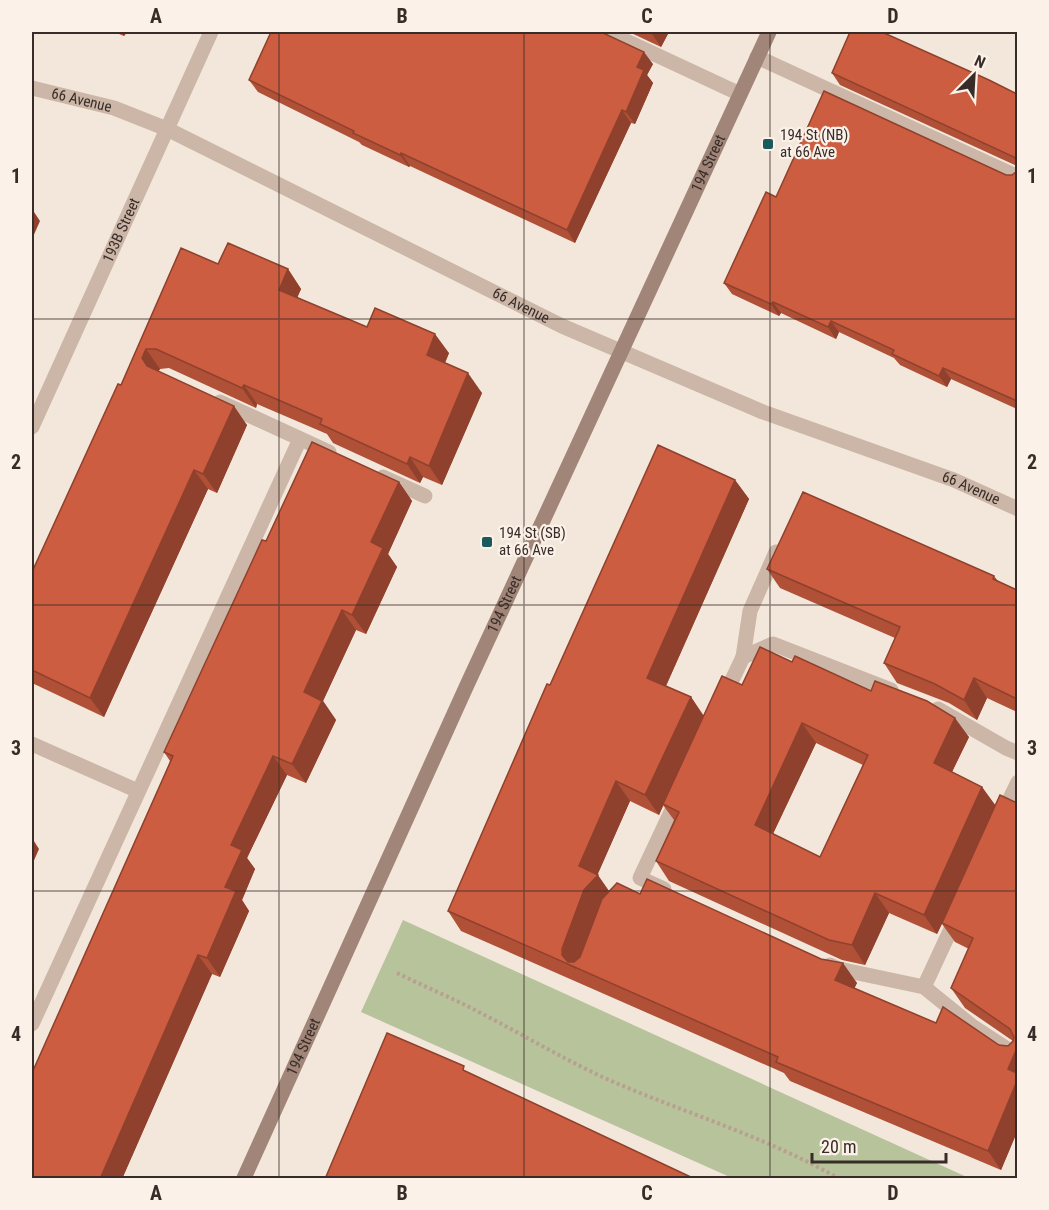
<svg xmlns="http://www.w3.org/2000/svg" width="1049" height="1210" viewBox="0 0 1049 1210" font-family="'Roboto Condensed',sans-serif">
	<rect width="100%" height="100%" fill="#f3e7db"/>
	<!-- green -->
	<polygon fill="#b7c39a" points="403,920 425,930 969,1178 732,1178 361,1012"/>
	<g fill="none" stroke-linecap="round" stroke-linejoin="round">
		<!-- path -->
		<path stroke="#b8a091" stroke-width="4" stroke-dasharray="3 3" stroke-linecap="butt" d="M397,973c26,13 53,24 78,37 45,23 88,49 134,70 76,33 157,57 229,98"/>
		<!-- lane -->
		<g stroke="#ccb6a7" stroke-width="15">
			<polyline points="607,32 740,94"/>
			<polyline points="757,57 1018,177"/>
			<polyline points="220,402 329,452"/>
			<polyline points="383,477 425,496"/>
			<polyline points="743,657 750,611 776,552"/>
			<polyline points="724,697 743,657 773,644 891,690"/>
			<polyline points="938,709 1006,748 1018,753"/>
			<polyline points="32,744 138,791"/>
			<polyline points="1001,817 1018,782"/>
			<polyline points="664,889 640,878 679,795"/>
			<polyline points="830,965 839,969 924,987 972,1026 1018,1056"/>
			<polyline points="924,987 957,916"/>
			<polyline points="32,1024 300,439"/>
		</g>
		<!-- street -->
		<g stroke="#ccb6a7" stroke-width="15">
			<path id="s1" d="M32,88l82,20 53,21 395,197 201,86 191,68 64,29"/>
			<path id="s2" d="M32,427l179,-395"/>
		</g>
		<!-- secondary -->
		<path stroke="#a08578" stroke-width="15" id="s3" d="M244,1178l223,-493 302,-653"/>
	</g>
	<!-- wall -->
	<g fill="#af5037" fill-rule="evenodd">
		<polygon points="114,32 127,32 124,36"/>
		<polygon points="629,32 669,32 661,47"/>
		<polygon points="653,64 647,75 653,83 635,124 631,123 575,243 410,166 409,167 362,145 359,142 258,92 249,80"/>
		<polygon points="832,73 1017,94 1017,166 840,85"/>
		<polygon points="1017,171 1017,409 951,379 947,387 900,365 894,358 839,332 836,339 781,313 779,316 732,294 724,283 776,197 1006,175 1012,175"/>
		<polygon points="181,248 218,264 288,269 301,289 297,298 367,327 449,353 445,363 482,393 442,485 423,477 420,483 333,443 327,434 257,404 256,408 169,368 160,369 158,371 247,425 217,493 208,489 104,717 32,683 32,572 121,385"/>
		<path d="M735,480l14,19 -83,187 25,11 13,19 38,-31 50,-23 177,75 -17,35 30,15 13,19 22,-3v329l-16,38 -211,-89 -6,-8 -323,-142 -13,-20 102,-226zM816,743l47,22 -43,92 -47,-23zM630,801l29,14 4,-10 11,15 -18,41 13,20 173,79 23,5 24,-52 48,21 5,-10 13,18 14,7 -18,39 14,20 48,33 -5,5 -9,-1 -63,-22 -82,-35 3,-5 -217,-89 -31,-3 -12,-16z"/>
		<polygon points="399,482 412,501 388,554 397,567 366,634 356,630 323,701 336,720 306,783 287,775 247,858 255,869 242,900 249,911 220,977 212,974 122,1179 32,1179 170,761 164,752 266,541"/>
		<polygon points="767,569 994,576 998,581 1017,590 1017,712 987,698 977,720 949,703 897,683 884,663 895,638 780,588"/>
	</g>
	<!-- shaded-wall -->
	<g fill="#8f412d">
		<polygon points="121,32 127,32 124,36"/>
		<polygon points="654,32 669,32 661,47 652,34"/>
		<polygon points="644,52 653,64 647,75 653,83 635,124 626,112 637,67"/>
		<polygon points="622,110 631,123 575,243 567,230"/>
		<polygon points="401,153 410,166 409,167 400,155"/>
		<polygon points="32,209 40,221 32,239"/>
		<polygon points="288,269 301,289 292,309 279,290"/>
		<polygon points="773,302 781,313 779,316 771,304"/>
		<polygon points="831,321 839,332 836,339 828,327"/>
		<polygon points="435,334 449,353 440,374 427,355"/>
		<polygon points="146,349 160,369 155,377 160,386 142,358"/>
		<polygon points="943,368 951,379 947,387 939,376"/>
		<polygon points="468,373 482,393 442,485 429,466"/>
		<polygon points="244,385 257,404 256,408 242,388"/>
		<polygon points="234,406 247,425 217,493 203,474"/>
		<polygon points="410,457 423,477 420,483 407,464"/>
		<polygon points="194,470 208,489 104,717 90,698"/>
		<polygon points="735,480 749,499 661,697 647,678"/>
		<polygon points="399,482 412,501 388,554 397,567 366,634 352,615 371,542"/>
		<polygon points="342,610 356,630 323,701 336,720 306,783 292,764 304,692"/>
		<polygon points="974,678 987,698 977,720 964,700"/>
		<polygon points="691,697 704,717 659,815 645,795"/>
		<polygon points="955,718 969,737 947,782 934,763"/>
		<polygon points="802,723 816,743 768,844 755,825"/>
		<polygon points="273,756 287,775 247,858 255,869 242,900 249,911 220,977 207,958 225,887 231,845"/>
		<polygon points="616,781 630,801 597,876 598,875 611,894 598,910 576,969 569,965 562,955 579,866"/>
		<polygon points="982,787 996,806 937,934 924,915"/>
		<polygon points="32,838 39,849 32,865"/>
		<polygon points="875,893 889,913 865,965 852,945"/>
		<polygon points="198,955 212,974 122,1179 100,1179"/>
		<polygon points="843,963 857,983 849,1000 835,980"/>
		<polygon points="1017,1048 1017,1132 1001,1170 988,1151 1008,1069"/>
	</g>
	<!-- building -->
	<g fill="#cc5d40" stroke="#8f412d" stroke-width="1.5" fill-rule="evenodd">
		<polygon points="271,32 563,32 566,33 567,32 601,32 644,52 637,67 644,70 626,112 622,110 567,230 401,153 400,155 353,133 354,131 249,80"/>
		<polygon points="850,32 882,32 989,80 1017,94 1017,161 1014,157 832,73"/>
		<polygon points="824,91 1006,175 1012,175 1017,171 1017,401 943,368 939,376 892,354 894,350 831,321 828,327 773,302 771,304 724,283 766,192 776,197"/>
		<polygon points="228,243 288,269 279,290 367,327 375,308 435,334 427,355 468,373 429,466 410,457 407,464 320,424 322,419 244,385 242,388 156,349 146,349 142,358 147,366 234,406 203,474 194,470 90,698 32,670 32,572 118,384 121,385 181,248 218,264"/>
		<polygon points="312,442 399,482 371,542 383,548 352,615 342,610 304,692 322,701 292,764 273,756 231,845 242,850 225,887 236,891 207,958 198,955 100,1179 32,1179 32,1073 173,756 164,752 262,540 266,541"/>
		<polygon points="658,445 735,480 647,678 691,697 645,795 616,781 579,866 598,875 584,890 562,949 562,955 568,962 574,962 580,957 602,899 617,883 640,894 647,879 821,959 843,963 835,980 936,1023 943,1007 999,1045 1008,1046 1013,1041 1014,1037 1010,1029 951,988 973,938 942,923 1000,795 1017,803 1017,1048 1008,1069 1017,1073 1017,1081 988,1151 776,1062 778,1057 448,911 547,684 550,685"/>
		<polygon points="803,492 994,576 993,579 1017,590 1017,699 974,678 964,700 935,684 884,663 900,627 767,569"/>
		<path d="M760,647l32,15 3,-6 76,35 4,-10 52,20 28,17 -21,45 48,24 -58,128 -49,-22 -23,52 -23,-5 -173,-79 23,-49 -16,-8 59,-128 20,9zM802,723l66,32 -48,102 -65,-32z"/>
		<polygon points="387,1033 464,1066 463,1070 695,1179 325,1179"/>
	</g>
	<!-- grid -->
	<path fill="none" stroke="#382c28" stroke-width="1.5" stroke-opacity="0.55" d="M279,32v1146M524,32v1146M770,32v1146M32,319h986M32,605h986M32,891h986"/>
	<!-- markers -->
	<g fill="#1b5a5c" stroke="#fbf1e8" stroke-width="2">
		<rect x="762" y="138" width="12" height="12" rx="3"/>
		<rect x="481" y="536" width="12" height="12" rx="3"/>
	</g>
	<g text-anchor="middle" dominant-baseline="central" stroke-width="4.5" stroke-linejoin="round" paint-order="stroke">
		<!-- street labels -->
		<g font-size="15" fill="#382c28" stroke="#fbf1e8">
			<text stroke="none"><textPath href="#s1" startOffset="51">66 Avenue</textPath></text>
			<text stroke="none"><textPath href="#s3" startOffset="1116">194 Street</textPath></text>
			<text stroke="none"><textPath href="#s2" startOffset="216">193B Street</textPath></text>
			<text stroke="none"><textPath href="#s1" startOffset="537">66 Avenue</textPath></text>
			<text stroke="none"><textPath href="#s1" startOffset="1023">66 Avenue</textPath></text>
			<text stroke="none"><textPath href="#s3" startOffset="630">194 Street</textPath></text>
			<text stroke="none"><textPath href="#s3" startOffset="144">194 Street</textPath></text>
		</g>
		<!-- poi labels -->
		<g font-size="15" fill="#382c28" stroke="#fbf1e8" text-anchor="start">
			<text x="780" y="135">194 St (NB)<tspan x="780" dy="17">at 66 Ave</tspan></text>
			<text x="499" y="533">194 St (SB)<tspan x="499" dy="17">at 66 Ave</tspan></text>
		</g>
	</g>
	<!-- border -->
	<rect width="1049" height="1210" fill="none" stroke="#fbf1e8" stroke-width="66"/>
	<!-- north arrow -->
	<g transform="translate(974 75) rotate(24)" stroke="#fbf1e8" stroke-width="4.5" paint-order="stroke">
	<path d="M0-4.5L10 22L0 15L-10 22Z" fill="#382c28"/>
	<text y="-9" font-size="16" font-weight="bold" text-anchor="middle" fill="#382c28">N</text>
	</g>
	<!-- scale -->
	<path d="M812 1153v9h134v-9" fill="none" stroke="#382c28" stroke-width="3"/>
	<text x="821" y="1153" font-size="18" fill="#382c28" stroke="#fbf1e8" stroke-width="4.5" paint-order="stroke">20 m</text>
	<rect x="33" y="33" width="983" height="1144" fill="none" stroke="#382c28" stroke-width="2"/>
	<g font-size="20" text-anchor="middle" font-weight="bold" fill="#382c28">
		<text x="156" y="23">A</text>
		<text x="402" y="23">B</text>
		<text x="647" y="23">C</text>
		<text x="893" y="23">D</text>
		<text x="16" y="183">1</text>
		<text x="1032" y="183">1</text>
		<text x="16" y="469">2</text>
		<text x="1032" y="469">2</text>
		<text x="16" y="755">3</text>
		<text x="1032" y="755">3</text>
		<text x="16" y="1041">4</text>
		<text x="1032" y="1041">4</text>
		<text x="156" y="1200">A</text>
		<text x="402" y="1200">B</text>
		<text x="647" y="1200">C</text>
		<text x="893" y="1200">D</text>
	</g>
</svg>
